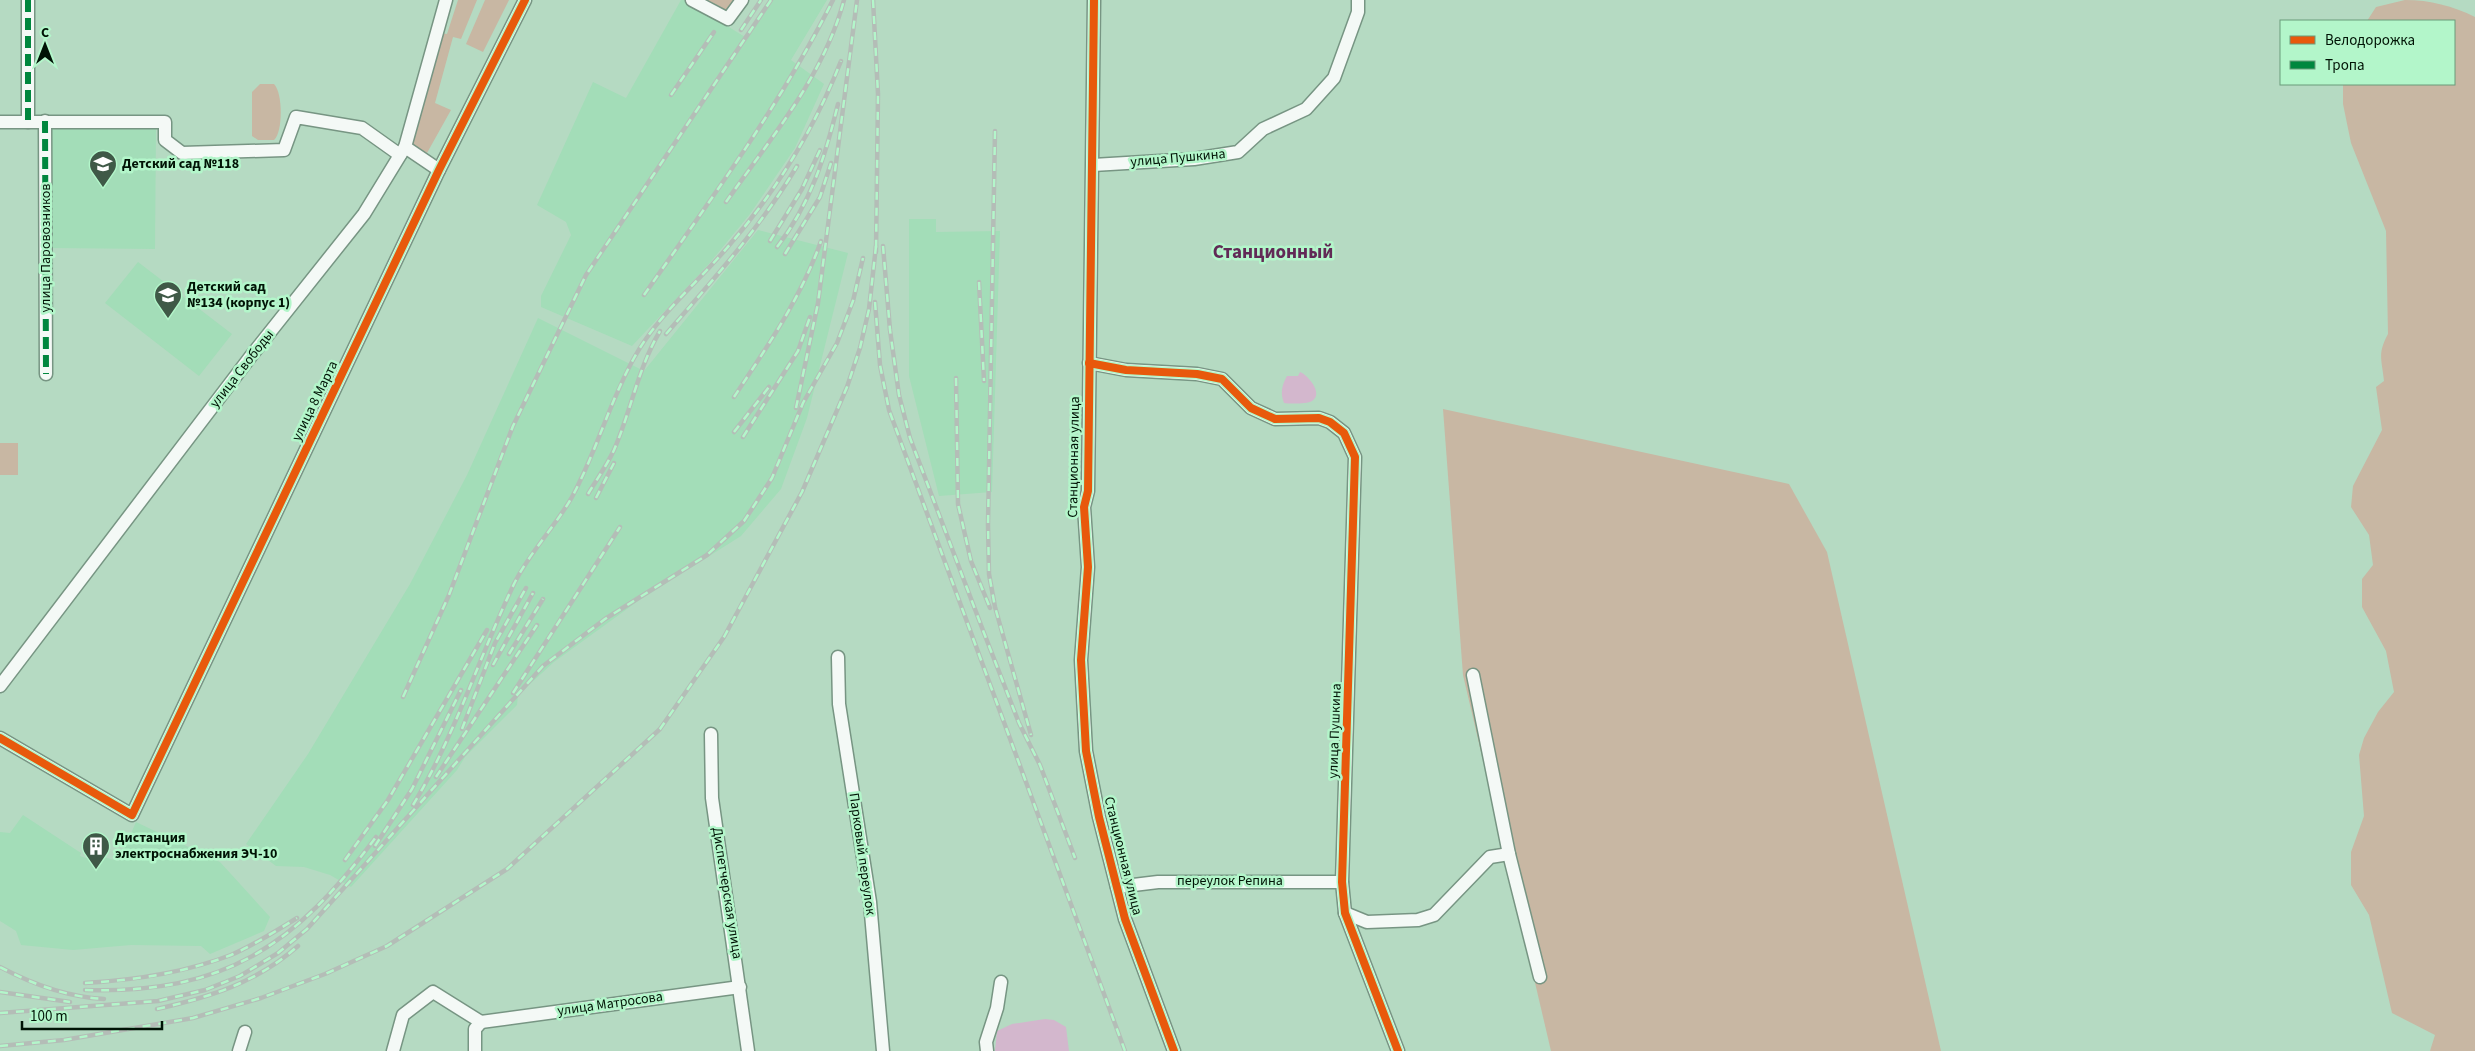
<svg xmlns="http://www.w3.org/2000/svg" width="2475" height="1051" viewBox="0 0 2475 1051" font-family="'Source Sans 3',sans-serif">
	<rect width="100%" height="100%" fill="#b5dac2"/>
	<!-- built -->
	<g fill="#a3ddb8">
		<polygon points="681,0 685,0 745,37 773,0 827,0 791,60 824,84 795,148 750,214 708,265 632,346 541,307 541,296 571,235 566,222 537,205 593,82 626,98"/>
		<polygon points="51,127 156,128 155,249 50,248"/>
		<polygon points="909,219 936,219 936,232 1000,231 992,492 939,496 909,376"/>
		<polygon points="758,230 848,253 807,418 781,489 741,536 638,601 554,662 518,695 517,705 465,757 457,770 351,887 330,875 304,867 276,866 246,844 308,754 410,584 467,475 538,318 644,371"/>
		<polygon points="138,262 232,334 199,376 105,303"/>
		<polygon points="23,815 81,853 80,856 89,859 91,854 119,861 136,822 220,862 270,917 264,931 210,954 201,946 131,945 73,950 21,945 16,931 0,921 0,832 10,833"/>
	</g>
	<!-- green -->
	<g fill="#c8b7a3">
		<polygon points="458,0 477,0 461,39 453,37 435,103 451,110 427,153 410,143 440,33 447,34"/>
		<polygon points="485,0 509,0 483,52 466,44"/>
		<polygon points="706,0 734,0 727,11"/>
		<path d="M2405,0c25,0 48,6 70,17v1034h-45l5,-16 -43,-22 -23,-98 -18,-30v-33l13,-36 -5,-61 5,-17 14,-26 16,-20 -8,-41 -24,-44v-28l11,-14 -4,-30 -18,-28 2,-21 29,-56 -6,-43 8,-6c-2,-21 -7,-27 4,-47l-2,-103 -35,-88 -8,-39v-20h111v-63h-87l9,-14z"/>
		<path d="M260,84h14c9,9 9,48 0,56h-16l-6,-4v-44z"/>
		<polygon points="1443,409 1789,484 1827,552 1941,1051 1551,1051 1463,675"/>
		<rect x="0" y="443" width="18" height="32"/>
	</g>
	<!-- water -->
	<g fill="#d3b7cd">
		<path d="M1300,372c8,3 24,22 12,29 -5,3 -22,3 -28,2 -4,-10 -2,-18 3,-27h11z"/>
		<polygon points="1045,1019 1054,1020 1066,1027 1069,1051 995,1051 997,1031 1012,1024"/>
	</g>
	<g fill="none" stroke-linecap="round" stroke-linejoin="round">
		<!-- minor casing -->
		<g stroke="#779583" stroke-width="15">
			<g id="minor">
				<polyline points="28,0 28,122"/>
				<polyline points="692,0 728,19 742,0"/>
				<polyline points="1094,0 1088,491 1084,507 1088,567 1081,660 1086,751 1099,817 1125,919 1174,1051"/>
				<polyline points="45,121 46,374"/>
				<polyline points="0,122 165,122 165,140 182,153 284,150 296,117 362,128 400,155"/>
				<polyline points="405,147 439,170"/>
				<polyline points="1093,165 1194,159 1238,152 1263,129 1306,109 1334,78 1358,12 1358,0"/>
				<polyline points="1089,363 1126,370 1197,374 1222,379 1251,408 1275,419 1319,418 1330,422 1344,433 1355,457 1342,882 1345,913 1398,1051"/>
				<polyline points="838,657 839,704 870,902 883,1051"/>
				<polyline points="1473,675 1509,854 1540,977"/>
				<polyline points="0,686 251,356 364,214 405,147 446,0"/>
				<polyline points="711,734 712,798 748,1051"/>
				<polyline points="0,738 132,815 439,170 525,0"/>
				<polyline points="1117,887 1158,882 1342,882"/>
				<polyline points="1345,913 1367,922 1418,920 1434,915 1490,857 1509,854"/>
				<polyline points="481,1022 740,987"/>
				<polyline points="239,1051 245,1032"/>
				<polyline points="393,1051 403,1015 433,992 481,1022"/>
				<polyline points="475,1051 475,1029 481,1022"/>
				<polyline points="987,1051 986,1042 997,1008 1001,982"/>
			</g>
		</g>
		<!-- minor -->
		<use href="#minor" stroke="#f4f9f6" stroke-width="12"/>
		<!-- rail casing -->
		<g stroke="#b4bdb7" stroke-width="4.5">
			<g id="rail">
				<polyline points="873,0 878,94 876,252"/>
				<polyline points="741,30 761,0"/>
				<polyline points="671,95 714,32"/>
				<polyline points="995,131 988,525 989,574 995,607 1031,735"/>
				<path d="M726,202c44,-63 98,-126 118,-202"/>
				<polyline points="770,241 802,189 820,150"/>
				<polyline points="883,246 890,330 899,395 910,438 984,633 1019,723 1040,765 1075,858"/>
				<path d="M777,247c34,-44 48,-90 61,-143"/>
				<polyline points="785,254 820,197 831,163"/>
				<polyline points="979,282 984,381"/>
				<path d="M644,295c67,-96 137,-191 189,-295"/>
				<polyline points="875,302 880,365 889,410 1125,1051"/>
				<path d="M666,334c46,-53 95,-107 131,-168"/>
				<polyline points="956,378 958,504 971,561 990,608"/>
				<path d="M734,397c33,-50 67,-99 87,-156"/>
				<polyline points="796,408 818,303 857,0"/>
				<polyline points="734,432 769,387"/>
				<polyline points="743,437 798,351 810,317"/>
				<path d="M588,494c9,-15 19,-29 26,-44 17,-39 24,-82 46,-119"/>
				<polyline points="596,498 614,463"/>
				<polyline points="509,654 543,599"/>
				<polyline points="493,665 533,593"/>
				<polyline points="513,693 620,527"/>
				<polyline points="403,697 449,595 513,426 586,275 771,0"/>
				<polyline points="462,729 495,643 526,588"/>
				<polyline points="436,777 537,625"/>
				<path d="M413,805c42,-69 66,-148 101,-221 15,-31 41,-57 58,-87 24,-44 37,-94 62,-139 23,-42 61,-73 92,-109 49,-56 88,-119 115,-188"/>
				<polyline points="375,846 412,789 461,690"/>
				<polyline points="345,860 388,800 487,630"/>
				<path d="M0,967c32,17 67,30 104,32"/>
				<path d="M85,983c51,-3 99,-10 146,-28 23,-10 45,-24 66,-37"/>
				<path d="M85,990c140,4 210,-44 291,-153"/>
				<polyline points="0,992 70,1002"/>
				<path d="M157,1009c53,-12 99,-26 141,-63"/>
				<polyline points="0,1013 158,1001 205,990 240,976 278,953 307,929 543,666 605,619 707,555 744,521 772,478 803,403 837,343 853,301 863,258"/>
				<polyline points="0,1046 64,1040 193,1018 261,998 325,974 387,946 507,869 660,729 724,637 802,492 847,387 860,348 869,309 876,246"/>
			</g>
		</g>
		<!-- rail -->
		<use href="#rail" stroke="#b3f6ca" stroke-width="2.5" stroke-dasharray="8" stroke-linecap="butt"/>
		<!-- quiet -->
		<g stroke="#00873e" stroke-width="6" stroke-dasharray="12 6" stroke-linecap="butt">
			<polyline points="28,0 28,122"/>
			<polyline points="45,121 46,374"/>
		</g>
		<!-- cycleway casing -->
		<g stroke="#b3f6ca" stroke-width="11">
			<g id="cycleway">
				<polyline points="1094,0 1088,491 1084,507 1088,567 1081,660 1086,751 1099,817 1125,919 1174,1051"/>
				<polyline points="1089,363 1126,370 1197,374 1222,379 1251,408 1275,419 1319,418 1330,422 1344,433 1355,457 1342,882 1345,913 1398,1051"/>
				<polyline points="0,738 132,815 439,170 525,0"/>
			</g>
		</g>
		<!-- cycleway -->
		<use href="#cycleway" stroke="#e8590c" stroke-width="8"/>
	</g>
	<!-- icons -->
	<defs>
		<g id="school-pin" transform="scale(1.4375)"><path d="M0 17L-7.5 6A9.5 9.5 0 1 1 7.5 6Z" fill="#3f5947" stroke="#b3f6ca"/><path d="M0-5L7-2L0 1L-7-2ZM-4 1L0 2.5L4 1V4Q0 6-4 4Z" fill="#fff"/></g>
		<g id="building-pin" transform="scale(1.4375)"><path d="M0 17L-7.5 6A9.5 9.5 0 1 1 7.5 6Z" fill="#3f5947" stroke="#b3f6ca"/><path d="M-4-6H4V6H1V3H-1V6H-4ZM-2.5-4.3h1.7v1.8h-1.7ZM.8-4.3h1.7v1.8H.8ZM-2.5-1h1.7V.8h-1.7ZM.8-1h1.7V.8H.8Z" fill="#fff"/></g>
	</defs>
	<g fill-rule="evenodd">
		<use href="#school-pin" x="103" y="164"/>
		<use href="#school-pin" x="168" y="295"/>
		<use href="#building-pin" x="96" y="846"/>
	</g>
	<g text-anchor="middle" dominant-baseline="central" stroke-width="5" stroke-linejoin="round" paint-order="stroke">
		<!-- street labels -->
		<g font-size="14" fill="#001305" stroke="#b3f6ca">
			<text transform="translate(1178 158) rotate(-5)">улица Пушкина</text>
			<text transform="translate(46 248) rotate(-90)">улица Паровозников</text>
			<text transform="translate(242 369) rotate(-52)">улица Свободы</text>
			<text transform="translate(315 401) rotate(-64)">улица 8 Марта</text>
			<text transform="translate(1074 457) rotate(-89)">Станционная улица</text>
			<text transform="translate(1335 731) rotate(-88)">улица Пушкина</text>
			<text transform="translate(862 854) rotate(82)">Парковый переулок</text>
			<text transform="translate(1123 856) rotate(76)">Станционная улица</text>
			<text x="1230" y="881">переулок Репина</text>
			<text transform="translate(727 893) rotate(81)">Диспетчерская улица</text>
			<text transform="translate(610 1004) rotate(-8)">улица Матросова</text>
		</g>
		<!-- poi labels -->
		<g font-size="14" font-weight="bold" fill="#001305" stroke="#b3f6ca" text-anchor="start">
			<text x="122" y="164">Детский сад №118</text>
			<text x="187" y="287">Детский сад<tspan x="187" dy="16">№134 (корпус 1)</tspan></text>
			<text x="115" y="838">Дистанция<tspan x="115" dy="16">электроснабжения ЭЧ-10</tspan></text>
		</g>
		<!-- district labels -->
		<g font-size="19" font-weight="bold" fill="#612a56" stroke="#b3f6ca">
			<text x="1273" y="252">Станционный</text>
		</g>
	</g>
	<!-- legend -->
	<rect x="2280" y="20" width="175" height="65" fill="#b3f6ca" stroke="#6b9b7b"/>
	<rect x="2290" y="36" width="25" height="8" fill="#e8590c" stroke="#6b9b7b"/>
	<text x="2325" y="45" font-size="15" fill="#001305">Велодорожка</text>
	<rect x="2290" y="61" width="25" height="8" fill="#00873e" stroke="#6b9b7b"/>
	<text x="2325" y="70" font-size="15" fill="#001305">Тропа</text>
	<!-- north arrow -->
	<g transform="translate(45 45)" stroke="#b3f6ca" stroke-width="4" paint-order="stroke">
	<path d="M0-4L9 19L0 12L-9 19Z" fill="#001305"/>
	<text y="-8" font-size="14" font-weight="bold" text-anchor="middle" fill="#001305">С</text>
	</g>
	<!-- scale -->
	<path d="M22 1021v8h140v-8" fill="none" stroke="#001305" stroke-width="2.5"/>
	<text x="30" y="1021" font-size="15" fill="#001305" stroke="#b3f6ca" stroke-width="4" paint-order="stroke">100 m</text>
</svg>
